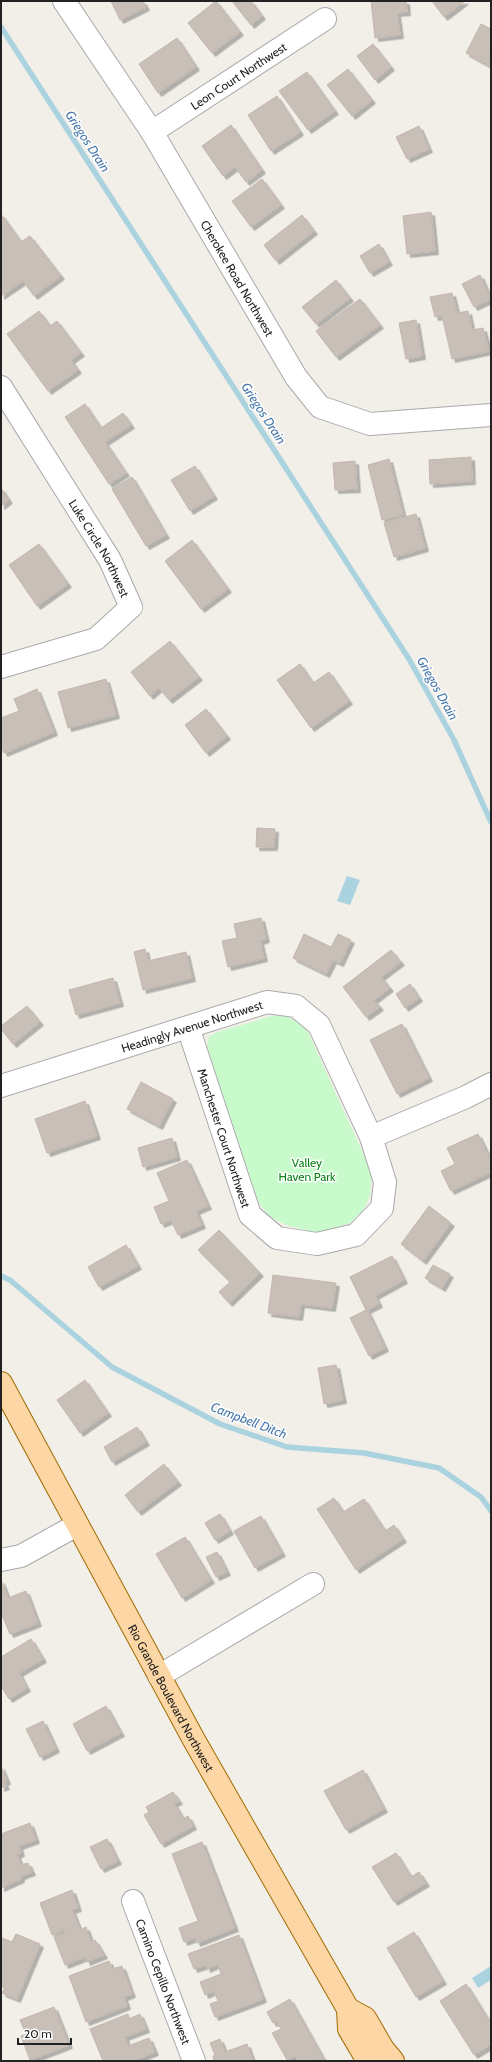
<svg xmlns="http://www.w3.org/2000/svg" width="492" height="2062" viewBox="0 0 492 2062" font-family="Cabin,sans-serif">
	<defs>
		<filter id="shadow"><feDropShadow dx="3.5" dy="3.5" stdDeviation="0" flood-color="#0004"/></filter>
	</defs>
	<rect width="100%" height="100%" fill="#f2efe9"/>
	<!-- park -->
	<polygon fill="#c8facc" points="272,1016 287,1016 306,1028 372,1173 370,1196 364,1209 350,1223 321,1234 286,1225 269,1216 253,1195 207,1046 209,1037 215,1033"/>
	<!-- water -->
	<g fill="#aad3df">
		<polygon points="347,876 360,880 350,905 337,901"/>
		<polygon points="491,1966 491,1980 478,1988 472,1978"/>
	</g>
	<g fill="none" stroke-linecap="round" stroke-linejoin="round">
		<!-- stream -->
		<g stroke="#aad3df" stroke-width="5.5">
			<polyline points="1,27 409,659 454,740 491,822"/>
			<polyline points="1,1276 10,1280 112,1367 220,1424 287,1447 364,1453 439,1468 481,1497 491,1511"/>
		</g>
	</g>
	<!-- building -->
	<g fill="#c7bfb8" stroke="#c4b6ab" filter="url(#shadow)">
		<polygon points="111,1 143,1 146,7 120,20"/>
		<polygon points="216,1 240,32 212,53 188,23"/>
		<polygon points="232,1 251,1 262,16 251,25"/>
		<polygon points="371,1 406,1 407,12 397,13 400,35 375,38"/>
		<polygon points="432,1 465,1 444,17"/>
		<polygon points="481,24 491,29 490,66 466,53"/>
		<polygon points="177,38 196,67 158,93 139,64"/>
		<polygon points="373,44 391,67 375,80 357,56"/>
		<polygon points="348,69 372,100 352,116 327,85"/>
		<polygon points="307,72 335,111 308,130 279,91"/>
		<polygon points="277,96 300,132 271,151 248,115"/>
		<polygon points="231,125 262,170 246,182 235,167 223,176 202,146"/>
		<polygon points="419,126 429,149 407,159 396,137"/>
		<polygon points="262,179 281,205 251,227 232,201"/>
		<polygon points="431,212 435,251 407,254 403,216"/>
		<polygon points="1,214 21,242 30,236 61,276 34,296 23,281 1,296"/>
		<polygon points="302,215 314,231 276,261 264,245"/>
		<polygon points="379,244 389,262 370,273 360,256"/>
		<polygon points="480,275 491,299 474,307 462,284"/>
		<polygon points="336,280 350,298 316,324 302,307"/>
		<polygon points="452,293 457,313 468,311 472,330 483,328 489,351 452,359 442,316 435,317 430,297"/>
		<polygon points="360,299 380,325 336,357 316,331"/>
		<polygon points="39,311 50,326 57,321 81,353 71,360 78,370 48,391 7,334"/>
		<polygon points="416,320 422,356 406,359 399,323"/>
		<polygon points="85,404 101,428 123,413 131,425 105,442 126,473 109,484 65,417"/>
		<polygon points="471,457 472,481 430,484 429,460"/>
		<polygon points="389,459 403,515 382,520 368,465"/>
		<polygon points="355,461 357,489 335,490 333,463"/>
		<polygon points="195,466 214,496 190,511 171,480"/>
		<polygon points="132,477 166,535 146,546 112,489"/>
		<polygon points="1,488 9,500 1,506"/>
		<polygon points="416,514 425,548 394,557 384,523"/>
		<polygon points="192,540 228,589 201,609 165,561"/>
		<polygon points="39,544 68,584 37,606 9,565"/>
		<polygon points="170,641 199,677 169,700 159,688 150,696 131,672"/>
		<polygon points="300,664 313,683 329,672 349,701 311,728 277,680"/>
		<polygon points="106,679 116,715 68,728 58,692"/>
		<polygon points="37,689 54,732 4,753 1,746 1,718 19,711 14,699"/>
		<polygon points="206,709 227,736 206,753 185,725"/>
		<polygon points="257,828 275,829 274,847 256,847"/>
		<polygon points="261,918 266,939 260,941 264,958 228,967 222,941 237,938 234,924"/>
		<polygon points="304,934 331,947 338,934 351,940 340,963 333,960 326,974 293,958"/>
		<polygon points="145,949 148,961 186,952 192,978 143,990 134,952"/>
		<polygon points="391,950 401,962 381,977 390,988 374,1000 380,1007 366,1017 343,987"/>
		<polygon points="113,978 120,1003 76,1015 69,990"/>
		<polygon points="410,984 419,998 405,1008 396,994"/>
		<polygon points="27,1006 40,1022 13,1044 1,1029 1,1026"/>
		<polygon points="402,1024 429,1078 397,1094 370,1040"/>
		<polygon points="141,1082 173,1099 159,1126 127,1109"/>
		<polygon points="85,1101 97,1136 47,1153 35,1119"/>
		<polygon points="478,1134 491,1161 491,1172 451,1191 441,1171 455,1164 447,1148"/>
		<polygon points="172,1138 177,1157 143,1167 138,1148"/>
		<polygon points="187,1160 208,1206 196,1211 202,1225 178,1235 171,1220 161,1224 154,1207 169,1201 157,1173"/>
		<polygon points="429,1206 451,1223 423,1261 401,1244"/>
		<polygon points="219,1230 260,1273 229,1303 219,1292 230,1282 198,1250"/>
		<polygon points="126,1245 138,1266 99,1287 88,1267"/>
		<polygon points="392,1256 404,1280 375,1296 379,1304 367,1310 385,1348 369,1356 350,1318 366,1310 350,1277"/>
		<polygon points="433,1265 450,1274 442,1288 425,1278"/>
		<polygon points="273,1275 336,1283 332,1308 301,1304 299,1317 268,1313"/>
		<polygon points="336,1365 343,1400 324,1404 318,1368"/>
		<polygon points="85,1380 108,1413 80,1433 57,1400"/>
		<polygon points="137,1427 146,1442 112,1462 104,1447"/>
		<polygon points="164,1464 178,1482 138,1512 125,1495"/>
		<polygon points="334,1498 343,1512 364,1499 385,1531 394,1525 403,1539 356,1570 317,1509"/>
		<polygon points="220,1514 230,1531 215,1540 205,1523"/>
		<polygon points="261,1516 282,1553 255,1568 234,1531"/>
		<polygon points="185,1537 211,1580 182,1598 156,1554"/>
		<polygon points="217,1552 227,1572 216,1577 206,1557"/>
		<polygon points="1,1580 8,1598 26,1591 38,1623 10,1634 3,1617 1,1617"/>
		<polygon points="31,1639 43,1659 19,1673 27,1688 9,1699 1,1686 1,1657"/>
		<polygon points="106,1706 121,1733 87,1751 73,1724"/>
		<polygon points="43,1721 56,1749 40,1757 26,1729"/>
		<polygon points="1,1766 7,1781 4,1782 6,1786 1,1788"/>
		<polygon points="363,1770 384,1809 346,1830 324,1791"/>
		<polygon points="173,1792 179,1801 174,1803 183,1819 188,1816 193,1826 161,1844 144,1815 149,1812 146,1807"/>
		<polygon points="30,1823 36,1840 19,1846 21,1853 17,1855 21,1865 28,1863 32,1872 21,1876 21,1879 1,1888 1,1834"/>
		<polygon points="107,1839 118,1861 101,1869 90,1847"/>
		<polygon points="202,1842 235,1928 197,1943 195,1938 184,1942 179,1928 198,1921 172,1854"/>
		<polygon points="396,1853 411,1877 419,1872 426,1883 394,1902 372,1867"/>
		<polygon points="72,1890 78,1908 72,1910 80,1930 86,1927 91,1942 95,1940 104,1955 87,1962 85,1957 65,1965 54,1937 65,1933 64,1930 52,1935 40,1903"/>
		<polygon points="414,1932 443,1981 416,1997 387,1948"/>
		<polygon points="16,1934 40,1944 17,1999 2,1993 5,1988 1,1987 1,1940 2,1938 12,1942"/>
		<polygon points="239,1935 263,1999 215,2017 210,2004 218,2001 214,1991 205,1995 200,1982 221,1974 218,1964 207,1969 206,1965 194,1969 188,1954"/>
		<polygon points="109,1961 112,1969 122,1966 132,1994 124,1997 127,2006 86,2022 69,1976"/>
		<polygon points="466,1984 489,2021 491,2020 491,2048 489,2046 474,2055 440,2001"/>
		<polygon points="290,1999 324,2060 298,2061 295,2056 287,2060 272,2033 281,2029 277,2022 273,2023 267,2012"/>
		<polygon points="54,2007 69,2045 30,2060 21,2036 26,2034 20,2020"/>
		<polygon points="128,2014 129,2019 140,2014 146,2029 125,2037 128,2046 149,2038 155,2052 133,2061 103,2061 90,2029"/>
		<polygon points="220,2039 225,2052 247,2044 253,2061 214,2061 213,2056 215,2055 210,2043"/>
	</g>
	<g fill="none" stroke-linecap="round" stroke-linejoin="round">
		<!-- minor casing -->
		<g stroke="#a9a9a9" stroke-width="24">
			<g id="minor">
				<path id="s1" d="M64,1l88,131 144,245 24,30 50,17 121,-9"/>
				<path id="s2" d="M152,132l173,-113"/>
				<path id="s3" d="M1,387l109,173 21,47 -35,32 -95,28"/>
				<path id="s4" d="M1,1086l266,-84 29,4 23,19 52,112 14,45 -3,26 -26,27 -39,9 -40,-6 -27,-23 -62,-188"/>
				<polyline points="371,1137 466,1097 491,1084"/>
				<polyline points="1,1560 21,1556 77,1525"/>
				<polyline points="159,1676 313,1584"/>
				<path id="s5" d="M133,1901l61,160"/>
			</g>
		</g>
		<!-- major casing -->
		<g stroke="#a06b00" stroke-width="24">
			<g id="major">
				<path id="s6" d="M1,1383l193,357 154,269 1,20 19,32"/>
				<polyline points="348,2009 365,2018 383,2049 393,2061"/>
			</g>
		</g>
		<!-- minor -->
		<use href="#minor" stroke="#fff" stroke-width="22"/>
		<!-- major -->
		<use href="#major" stroke="#fcd6a4" stroke-width="22"/>
	</g>
	<g text-anchor="middle" dominant-baseline="central" stroke-width="3" stroke-linejoin="round" paint-order="stroke">
		<!-- street labels -->
		<g font-size="12" fill="#222" stroke="#fff">
			<text stroke="none"><textPath href="#s2" startOffset="103">Leon Court Northwest</textPath></text>
			<text stroke="none"><textPath href="#s1" startOffset="327">Cherokee Road Northwest</textPath></text>
			<text stroke="none"><textPath href="#s3" startOffset="189">Luke Circle Northwest</textPath></text>
			<text stroke="none"><textPath href="#s4" startOffset="200">Headingly Avenue Northwest</textPath></text>
			<text transform="translate(224 1138) rotate(72)">Manchester Court Northwest</text>
			<text stroke="none"><textPath href="#s6" startOffset="358">Rio Grande Boulevard Northwest</textPath></text>
			<text stroke="none"><textPath href="#s5" startOffset="86">Camino Cepillo Northwest</textPath></text>
		</g>
		<!-- park labels -->
		<g font-size="12" fill="#0c8416" stroke="#fff">
			<text x="307" y="1162">Valley<tspan x="307" dy="14">Haven Park</tspan></text>
		</g>
		<!-- water labels -->
		<g font-size="13" font-style="italic" fill="#4a7aab" stroke="#fff">
			<text transform="translate(88 141) rotate(57)">Griegos Drain</text>
			<text transform="translate(264 413) rotate(57)">Griegos Drain</text>
			<text transform="translate(438 688) rotate(61)">Griegos Drain</text>
			<text transform="translate(249 1420) rotate(21)">Campbell Ditch</text>
		</g>
	</g>
	<!-- border -->
	<rect width="492" height="2062" fill="none" stroke="#222222" stroke-width="4"/>
	<!-- scale -->
	<path d="M18 2038v6h53v-6" fill="none" stroke="#222222" stroke-width="2"/>
	<text x="24" y="2038" font-size="12" fill="#222222" stroke="#ffffff" stroke-width="3" paint-order="stroke">20 m</text>
</svg>
